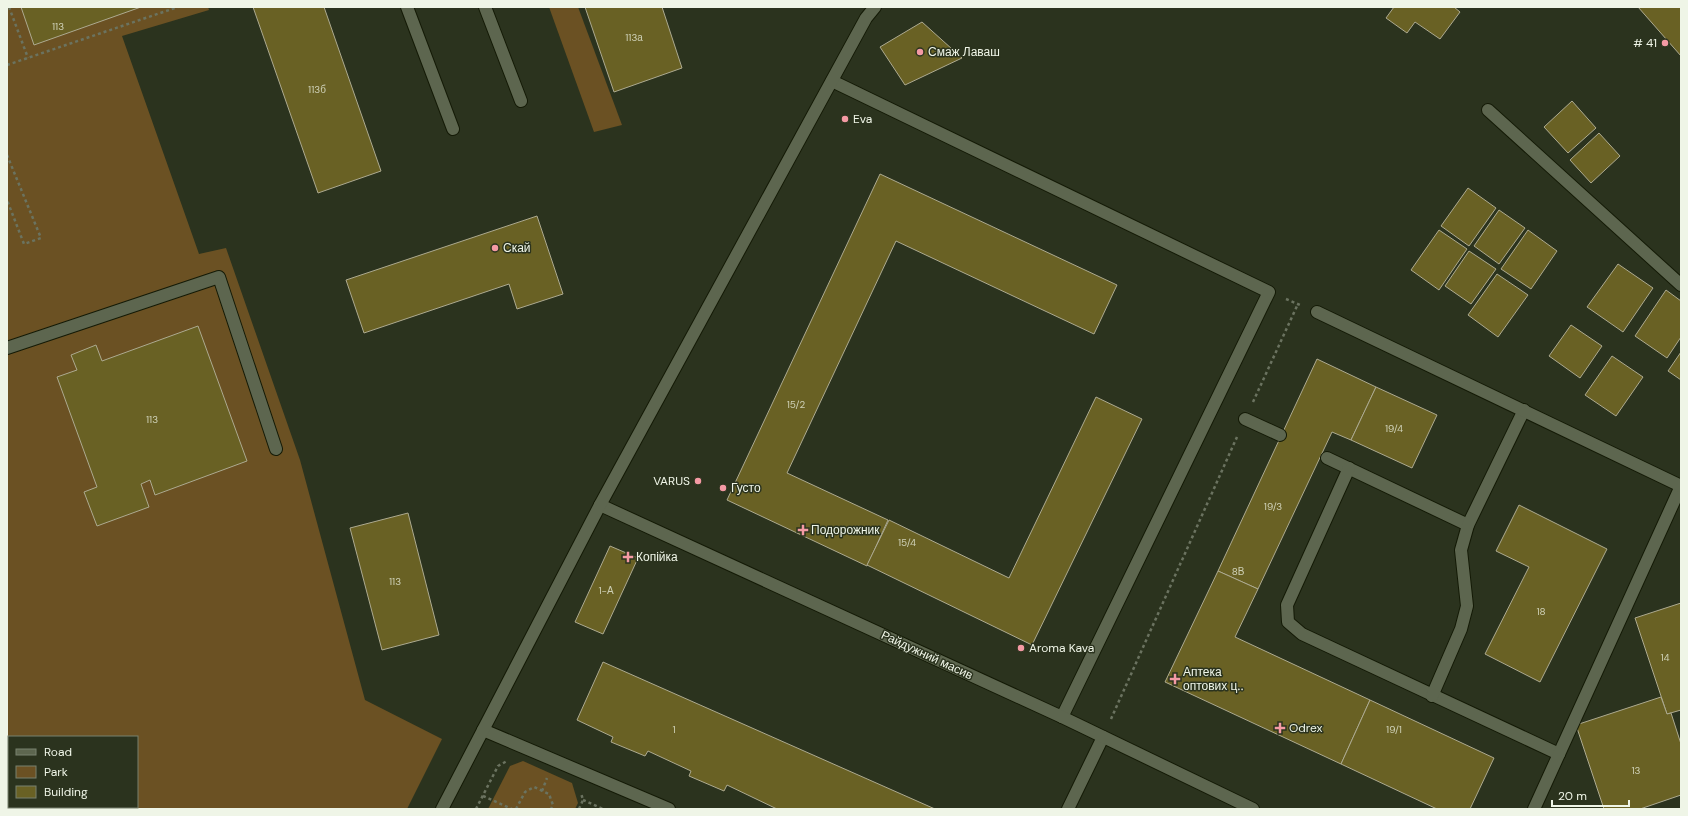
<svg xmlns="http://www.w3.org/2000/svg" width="1688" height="816" viewBox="0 0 1688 816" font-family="'DM Sans',sans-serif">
	<rect width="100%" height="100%" fill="#2b331e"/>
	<!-- green -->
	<g fill="#6b5123" fill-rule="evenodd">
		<path d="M7,7h201l1,3 -87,26 77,218 27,-6 74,212 65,240 77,39 -35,70h-400zM9,737h128v70h-128z"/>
		<polygon points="549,7 578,7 622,125 594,132"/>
		<polygon points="523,761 572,783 578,803 575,809 488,809 510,766"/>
	</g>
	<!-- building -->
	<g fill="#696124" stroke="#adaa90">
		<polygon points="21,7 141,7 34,45"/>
		<polygon points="253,7 324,7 381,171 318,193"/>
		<polygon points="585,7 662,7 682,68 614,92"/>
		<polygon points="1394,7 1454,7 1460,12 1440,39 1415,22 1407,33 1386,18"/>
		<polygon points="1638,7 1681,7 1681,56"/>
		<polygon points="922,22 962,58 905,85 880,47"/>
		<polygon points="1572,101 1596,128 1568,153 1544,127"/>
		<polygon points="1599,133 1620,156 1591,183 1570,160"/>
		<polygon points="880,174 1117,285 1094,334 896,241 787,473 888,520 867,566 727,500"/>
		<polygon points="1468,188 1496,208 1469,246 1441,226"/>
		<polygon points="1499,210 1525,228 1499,264 1474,246"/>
		<polygon points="537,216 563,294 517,309 509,284 364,333 346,280"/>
		<polygon points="1439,230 1467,249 1439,290 1411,270"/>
		<polygon points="1528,230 1557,251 1531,289 1501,269"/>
		<polygon points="1469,251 1496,269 1471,304 1445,286"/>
		<polygon points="1618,264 1653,288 1623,332 1587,307"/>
		<polygon points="1497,274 1528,295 1498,337 1468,315"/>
		<polygon points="1666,290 1681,301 1681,337 1667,358 1635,336"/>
		<polygon points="1571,325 1602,346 1580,378 1549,356"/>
		<polygon points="198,326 247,461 155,495 150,480 141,484 149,507 97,526 84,492 97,487 57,377 77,370 71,355 96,345 102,361"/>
		<polygon points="1681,352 1681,380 1668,371"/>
		<polygon points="1612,356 1643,377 1616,416 1585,395"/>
		<polygon points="1317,359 1376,387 1351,440 1332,432 1258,589 1218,571"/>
		<polygon points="1376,387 1437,415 1412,468 1351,440"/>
		<polygon points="1096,397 1142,419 1032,645 867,565 889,520 1009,578"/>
		<polygon points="1519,505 1607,549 1540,682 1485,654 1529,567 1496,551"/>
		<polygon points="408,513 439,635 382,650 350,528"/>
		<polygon points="610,546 638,558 603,634 575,622"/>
		<polygon points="1218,571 1258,589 1235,637 1370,700 1341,764 1165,682"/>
		<polygon points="1681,603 1681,710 1667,714 1635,618"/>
		<polygon points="603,662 935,809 777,809 727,785 724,791 689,776 691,771 648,751 645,756 611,742 613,737 577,720"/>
		<polygon points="1661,697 1667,714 1671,713 1681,744 1681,795 1640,809 1604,809 1576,725"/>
		<polygon points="1370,700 1494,758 1470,809 1437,809 1341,764"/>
	</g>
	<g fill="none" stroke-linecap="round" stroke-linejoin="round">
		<!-- lane casing -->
		<g stroke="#141a06" stroke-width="14">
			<g id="lane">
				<polyline points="407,7 453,129"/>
				<polyline points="485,7 521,101"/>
				<polyline points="832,81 1269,292 1062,717"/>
				<polyline points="1488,110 1681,285"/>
				<polyline points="7,348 219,277 276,449"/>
				<polyline points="1245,419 1280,435"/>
				<polyline points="1327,458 1468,525"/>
				<polyline points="1349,468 1287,605 1288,622 1302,634 1559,754"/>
				<polyline points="1432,696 1461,629 1467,606 1461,550 1468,525 1524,410"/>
				<polyline points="483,730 669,809"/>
				<polyline points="1068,809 1103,737"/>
				<polyline points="1534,809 1681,486"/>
			</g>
		</g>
		<!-- street casing -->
		<g stroke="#141a06" stroke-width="14">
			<g id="street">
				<polyline points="1317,312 1681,486"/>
				<polyline points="600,505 1062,717 1253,809"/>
				<polyline points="442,809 600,505 866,18 875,7"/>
			</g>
		</g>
		<!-- path -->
		<g stroke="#6b7360" stroke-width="2.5" stroke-dasharray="3 3" stroke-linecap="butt">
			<polyline points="9,7 28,58"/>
			<polyline points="7,65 178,7"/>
			<polyline points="7,155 41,238 24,244 7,200"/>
			<polyline points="1286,299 1300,305"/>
			<polyline points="1253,402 1297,306"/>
			<polyline points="1111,719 1237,437"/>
			<polyline points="542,791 547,778"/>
			<polyline points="483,796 512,809"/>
			<polyline points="583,800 603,809"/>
			<polyline points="476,809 498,766 507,761"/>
			<polyline points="516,809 525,792 534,787 549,794 553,805 551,809"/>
			<polyline points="579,809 583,800 581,793"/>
		</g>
		<!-- lane -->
		<use href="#lane" stroke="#5d664f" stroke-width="12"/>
		<!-- street -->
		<use href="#street" stroke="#5d664f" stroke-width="12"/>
	</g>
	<!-- markers -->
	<g fill="#f49aa4" stroke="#2b331e" stroke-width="1.5">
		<circle cx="1665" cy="43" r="4"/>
		<circle cx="920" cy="52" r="4"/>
		<circle cx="845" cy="119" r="4"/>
		<circle cx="495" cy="248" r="4"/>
		<circle cx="698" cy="481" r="4"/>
		<circle cx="723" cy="488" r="4"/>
		<path d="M801 524h4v4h4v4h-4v4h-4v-4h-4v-4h4z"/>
		<path d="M626 551h4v4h4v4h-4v4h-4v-4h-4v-4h4z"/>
		<circle cx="1021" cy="648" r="4"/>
		<path d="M1173 673h4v4h4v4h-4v4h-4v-4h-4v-4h4z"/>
		<path d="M1278 722h4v4h4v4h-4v4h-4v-4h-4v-4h4z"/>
	</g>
	<g text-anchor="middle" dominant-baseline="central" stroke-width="3" stroke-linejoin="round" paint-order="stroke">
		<!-- number labels -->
		<g font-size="10" fill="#ced0b6">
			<text x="58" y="26">113</text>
			<text x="634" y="37">113а</text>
			<text x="317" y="89">113б</text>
			<text x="796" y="404">15/2</text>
			<text x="152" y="419">113</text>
			<text x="1394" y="428">19/4</text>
			<text x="1273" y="506">19/3</text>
			<text x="907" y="542">15/4</text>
			<text x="1238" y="571">8В</text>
			<text x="395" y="581">113</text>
			<text x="606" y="590">1-А</text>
			<text x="1541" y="611">18</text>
			<text x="1665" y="657">14</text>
			<text x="674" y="729">1</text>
			<text x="1394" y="729">19/1</text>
			<text x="1636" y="770">13</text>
		</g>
		<!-- poi labels -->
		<g font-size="12" fill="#eff5e7" stroke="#2b331e" text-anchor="start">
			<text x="1657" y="43" text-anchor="end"># 41</text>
			<text x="928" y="52">Смаж Лаваш</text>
			<text x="853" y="119">Eva</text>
			<text x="503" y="248">Скай</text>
			<text x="690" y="481" text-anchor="end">VARUS</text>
			<text x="731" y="488">Густо</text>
			<text x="811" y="530">Подорожник</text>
			<text x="636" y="557">Копійка</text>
			<text x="1029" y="648">Aroma Kava</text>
			<text x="1183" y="672">Аптека<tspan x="1183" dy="14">оптових ц‥</tspan></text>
			<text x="1289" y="728">Odrex</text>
		</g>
		<!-- street labels -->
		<g font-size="12" fill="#eff5e7" stroke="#2b331e">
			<text transform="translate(927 655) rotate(25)">Райдужний масив</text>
		</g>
	</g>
	<!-- border -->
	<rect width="1688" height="816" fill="none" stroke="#eff5e7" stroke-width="16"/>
	<!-- legend -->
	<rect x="8" y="736" width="130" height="72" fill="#2b331e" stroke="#79816e"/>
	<rect x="16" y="749" width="20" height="6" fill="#5d664f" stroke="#79816e"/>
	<text x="44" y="756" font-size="12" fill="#eff5e7">Road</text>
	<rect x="16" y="766" width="20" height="12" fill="#6b5123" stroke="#79816e"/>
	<text x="44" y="776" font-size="12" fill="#eff5e7">Park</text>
	<rect x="16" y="786" width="20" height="12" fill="#696124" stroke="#79816e"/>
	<text x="44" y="796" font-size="12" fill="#eff5e7">Building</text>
	<!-- scale -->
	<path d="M1552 800v6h77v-6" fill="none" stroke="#eff5e7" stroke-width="2"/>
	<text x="1558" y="800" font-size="12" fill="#eff5e7" stroke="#2b331e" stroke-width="3" paint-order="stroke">20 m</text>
</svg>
